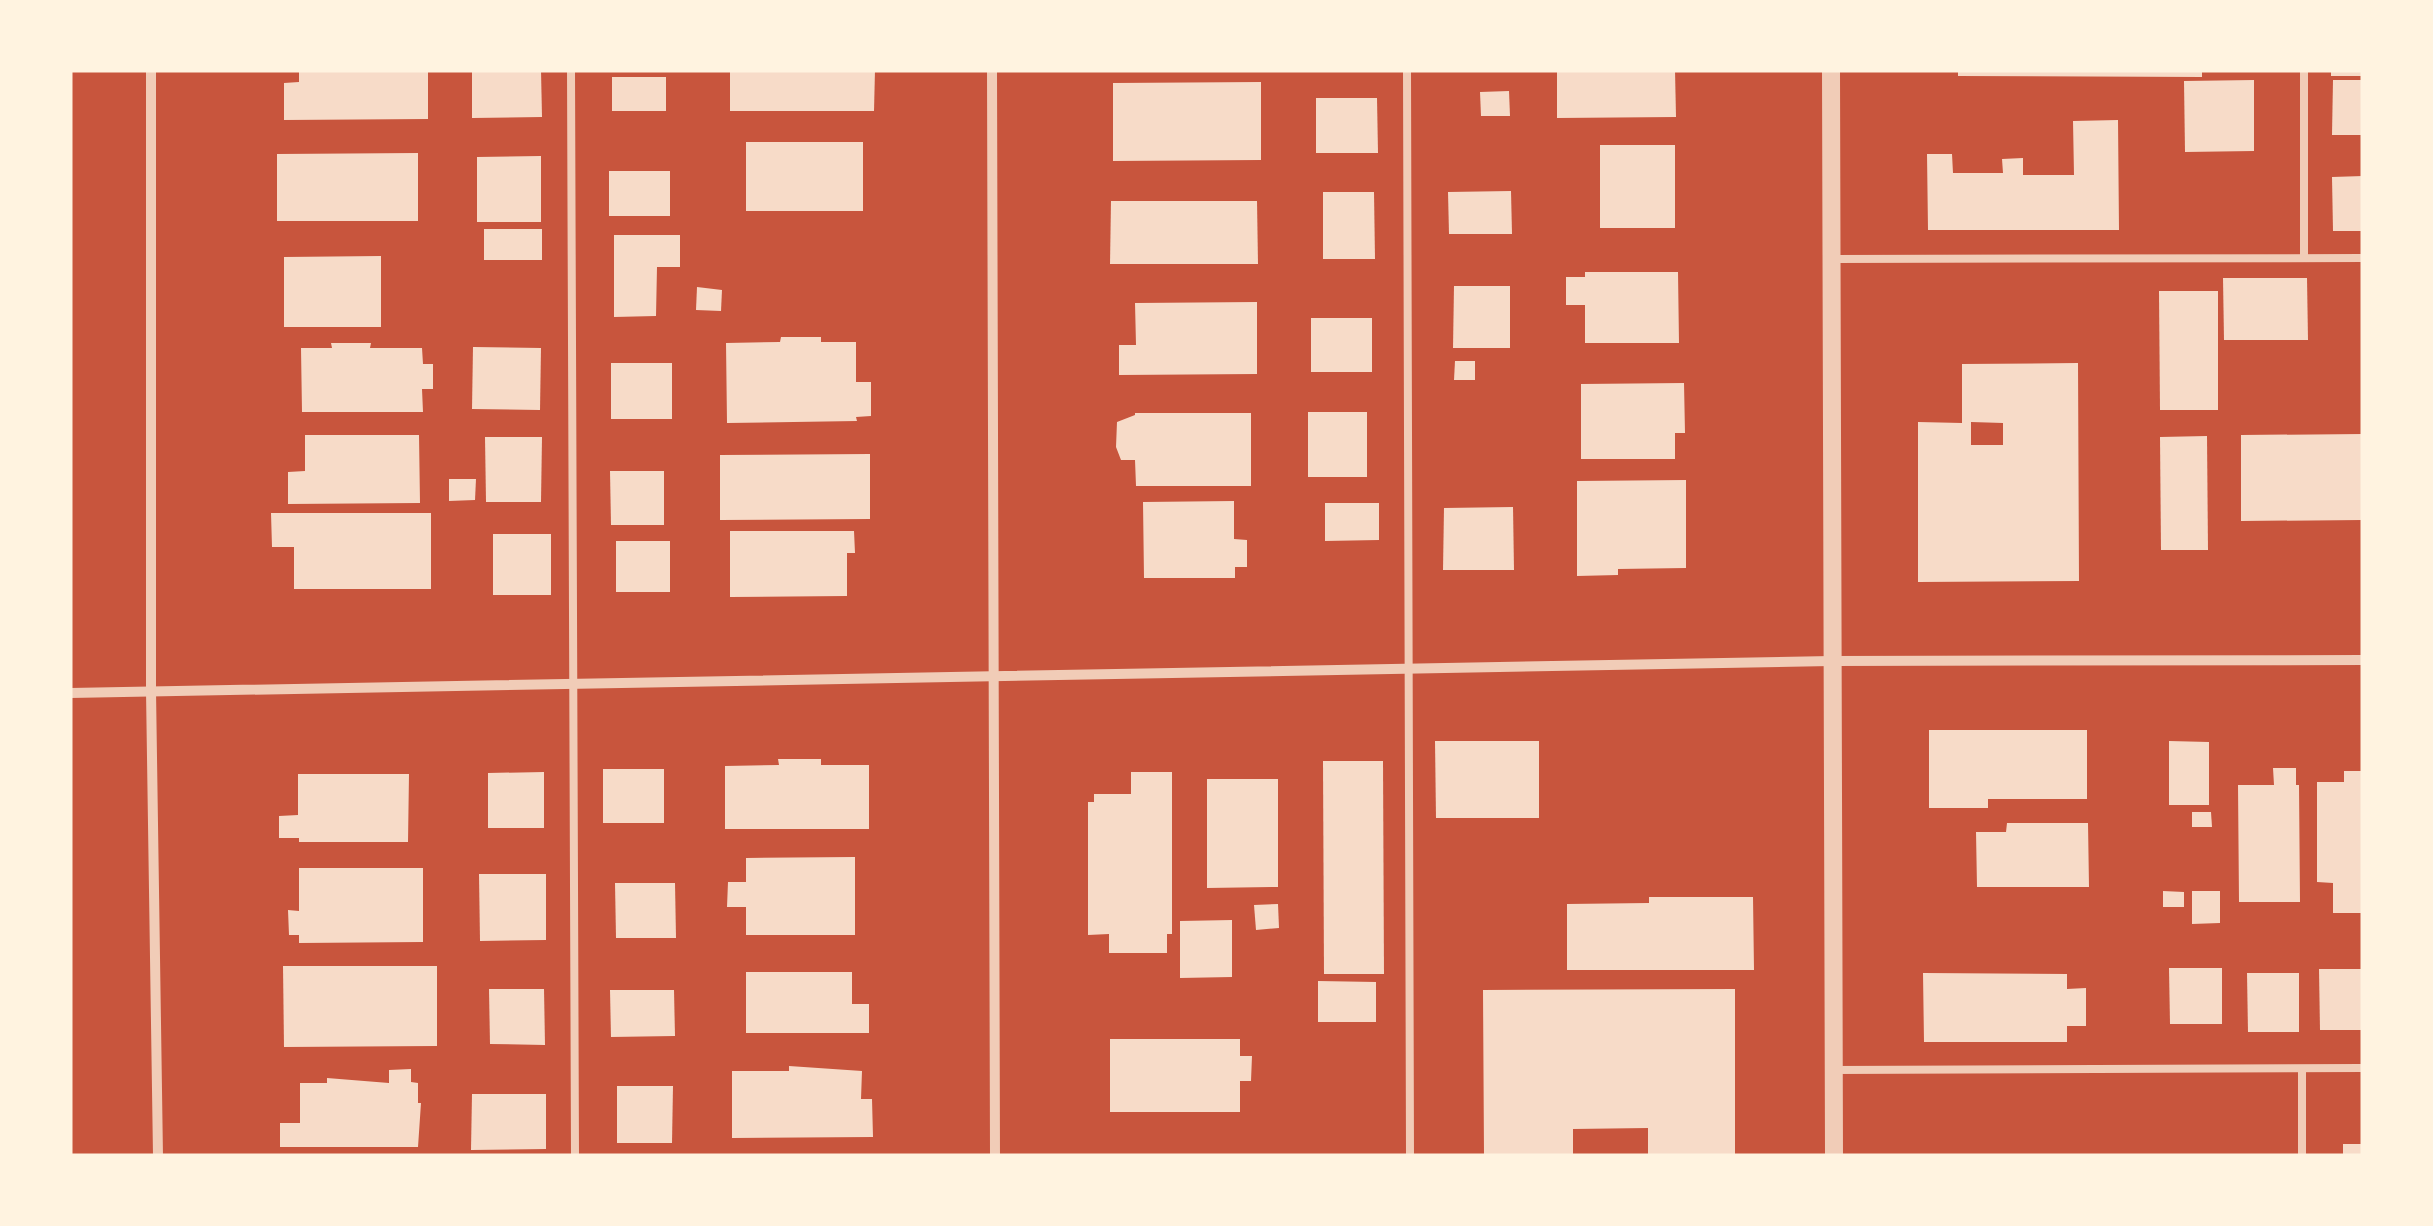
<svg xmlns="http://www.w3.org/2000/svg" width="2433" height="1226" viewBox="0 0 2433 1226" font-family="'Work Sans',sans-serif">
	<rect width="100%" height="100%" fill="#c8553d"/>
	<!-- building -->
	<g fill="#f7dbc8" fill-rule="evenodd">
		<polygon points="299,70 428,70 428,119 284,120 284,83 299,82"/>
		<polygon points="472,70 541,70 542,117 472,118"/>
		<polygon points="730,70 875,70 874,111 730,111"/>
		<polygon points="1557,70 1675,70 1676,117 1557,118"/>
		<polygon points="1958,70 2202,70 2202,77 1958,76"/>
		<rect x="2331" y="70" width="32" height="6"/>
		<rect x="612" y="77" width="54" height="34"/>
		<polygon points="2254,80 2254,151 2185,152 2184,81"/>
		<polygon points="2333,80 2363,80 2363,135 2332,135"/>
		<polygon points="1261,82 1261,160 1113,161 1113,83"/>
		<polygon points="1509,91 1510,116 1481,116 1480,92"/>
		<polygon points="1316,98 1377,98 1378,153 1316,153"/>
		<polygon points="2118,120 2119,230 1928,230 1927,154 1952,154 1953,173 2003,173 2002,159 2023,158 2023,175 2074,175 2073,121"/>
		<rect x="746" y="142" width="117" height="69"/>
		<rect x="1600" y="145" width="75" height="83"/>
		<polygon points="418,153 418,221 277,221 277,154"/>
		<polygon points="541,156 541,222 477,222 477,157"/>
		<rect x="609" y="171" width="61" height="45"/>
		<polygon points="2363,176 2363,231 2333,231 2332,177"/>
		<polygon points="1511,191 1512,234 1449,234 1448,192"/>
		<polygon points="1323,192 1374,192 1375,259 1323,259"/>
		<polygon points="1111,201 1257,201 1258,264 1110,264"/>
		<rect x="484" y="229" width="58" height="31"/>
		<polygon points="614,235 680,235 680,267 657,267 656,316 614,317"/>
		<polygon points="381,256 381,327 284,327 284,257"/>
		<polygon points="1585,272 1678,272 1679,343 1585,343 1585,305 1566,305 1566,277 1585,277"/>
		<polygon points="2223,278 2307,278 2308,340 2224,340"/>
		<polygon points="1454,286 1510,286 1510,348 1453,348"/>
		<polygon points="697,287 722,290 721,311 696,310"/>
		<polygon points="2159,291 2218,291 2218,410 2160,410"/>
		<polygon points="1257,302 1257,374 1119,375 1119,345 1136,345 1135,303"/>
		<rect x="1311" y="318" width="61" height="54"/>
		<polygon points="781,337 821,337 821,342 856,342 856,382 871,382 871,416 856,417 857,421 727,423 726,343 780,342"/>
		<polygon points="331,343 371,343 370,348 422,348 423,364 433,364 433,389 422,389 423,412 302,412 301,348 332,348"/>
		<polygon points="473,347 541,348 540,410 472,409"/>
		<polygon points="1455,361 1475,361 1475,380 1454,380"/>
		<rect x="611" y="363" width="61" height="56"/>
		<path d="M2078,363l1,218 -161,1v-160l44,1v-59zM1971,422l32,1v22h-32z"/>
		<polygon points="1684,383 1685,433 1675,433 1675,459 1581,459 1581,384"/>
		<rect x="1308" y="412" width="59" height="65"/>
		<polygon points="1135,413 1251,413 1251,486 1136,486 1135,460 1121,460 1116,447 1117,422 1135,415"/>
		<polygon points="2363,434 2363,520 2241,521 2241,435"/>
		<polygon points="305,435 419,435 420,503 288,504 288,472 305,471"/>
		<polygon points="2207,436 2208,550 2161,550 2160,437"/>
		<polygon points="485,437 542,437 541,502 486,502"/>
		<polygon points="870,454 870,519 720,520 720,455"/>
		<polygon points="610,471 664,471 664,525 611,525"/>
		<polygon points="449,479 476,479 475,500 449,501"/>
		<polygon points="1686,480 1686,568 1618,569 1618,575 1577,576 1577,481"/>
		<polygon points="1234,501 1234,539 1247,540 1247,567 1235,567 1235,578 1144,578 1143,502"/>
		<polygon points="1325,503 1379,503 1379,540 1325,541"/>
		<polygon points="1513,507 1514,570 1443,570 1444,508"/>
		<polygon points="271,513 431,513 431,589 294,589 294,547 272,547"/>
		<polygon points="730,531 854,531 855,553 847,553 847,596 730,597"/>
		<rect x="493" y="534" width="58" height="61"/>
		<rect x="616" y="541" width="54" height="51"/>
		<polygon points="1929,730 2087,730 2087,799 1988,799 1988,808 1929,808"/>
		<polygon points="1435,741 1539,741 1539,818 1436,818"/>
		<polygon points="2169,741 2209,742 2209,805 2169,805"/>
		<polygon points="778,759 821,759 821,765 869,765 869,829 725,829 725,766 779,765"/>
		<polygon points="1323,761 1383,761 1384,974 1324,974"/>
		<polygon points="2273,768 2296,768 2296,785 2299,785 2300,902 2239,902 2238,785 2274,785"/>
		<rect x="603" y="769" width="61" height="54"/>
		<polygon points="2344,771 2363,771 2363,913 2333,913 2333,883 2317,882 2317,782 2344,782"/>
		<polygon points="544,772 544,828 488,828 488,773"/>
		<polygon points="1131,772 1172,772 1172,934 1167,934 1167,953 1109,953 1109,934 1088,935 1088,802 1094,802 1094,794 1131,794"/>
		<polygon points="298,774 409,774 408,842 299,842 299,838 279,838 279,816 298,815"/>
		<polygon points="1207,779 1278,779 1278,887 1207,888"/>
		<polygon points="2192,812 2211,812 2212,827 2192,827"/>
		<polygon points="2007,823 2088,823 2089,887 1977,887 1976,832 2006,832"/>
		<polygon points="855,857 855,935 746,935 746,907 727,907 728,882 746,882 746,858"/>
		<polygon points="299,868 423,868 423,942 299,943 299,935 289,935 288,910 299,911"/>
		<polygon points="479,874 546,874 546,940 480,941"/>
		<polygon points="615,883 675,883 676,938 616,938"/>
		<polygon points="2163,891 2184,892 2184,907 2163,907"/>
		<polygon points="2192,891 2220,891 2220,923 2192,924"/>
		<polygon points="1649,897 1753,897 1754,970 1567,970 1567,904 1649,903"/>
		<polygon points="1278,904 1279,928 1256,930 1254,905"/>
		<polygon points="1232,920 1232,977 1180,978 1180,921"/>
		<polygon points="283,966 437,966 437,1046 284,1047"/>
		<polygon points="2169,968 2222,968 2222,1024 2170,1024"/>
		<polygon points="2319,969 2363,969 2363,1030 2320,1030"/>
		<polygon points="746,972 852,972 852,1004 869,1004 869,1033 746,1033"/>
		<polygon points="1923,973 2067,974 2067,989 2086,988 2086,1026 2067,1026 2067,1042 1924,1042"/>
		<polygon points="2247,973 2299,973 2299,1032 2248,1032"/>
		<polygon points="1318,981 1376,982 1376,1022 1318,1022"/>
		<polygon points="489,989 544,989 545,1045 490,1044"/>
		<polygon points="1735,989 1735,1156 1648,1156 1648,1128 1573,1129 1573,1156 1484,1156 1483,990"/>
		<polygon points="610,990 674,990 675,1036 611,1037"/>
		<polygon points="1110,1039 1240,1039 1240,1056 1252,1056 1251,1081 1240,1081 1240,1112 1110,1112"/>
		<polygon points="789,1066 862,1071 861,1099 872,1099 873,1137 732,1138 732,1071 789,1071"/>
		<polygon points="411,1069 411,1082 418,1083 418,1103 421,1103 418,1147 280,1147 280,1123 300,1123 300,1083 327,1083 327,1078 389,1083 389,1070"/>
		<polygon points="617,1086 673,1086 672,1143 617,1143"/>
		<polygon points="472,1094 546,1094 546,1149 471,1150"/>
		<rect x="2343" y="1144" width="20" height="12"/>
	</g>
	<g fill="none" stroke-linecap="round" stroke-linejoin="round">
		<!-- service -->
		<g stroke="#f1ccb7" stroke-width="8">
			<polyline points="571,70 575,1156"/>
			<polyline points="1407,70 1410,1156"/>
			<polyline points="2304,258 2304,70"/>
			<polyline points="1833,259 2363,258"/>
			<polyline points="1833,1070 2363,1068"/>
			<polyline points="2302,1156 2302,1069"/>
		</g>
		<!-- minor -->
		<g stroke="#f1ccb7" stroke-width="10">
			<polyline points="151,70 151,691 158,1156"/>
			<polyline points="992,70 995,1156"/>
			<polyline points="70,693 1831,661 2363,660"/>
		</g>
		<!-- tertiary -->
		<polyline stroke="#f1ccb7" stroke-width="18" points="1831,70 1834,1156"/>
	</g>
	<!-- border -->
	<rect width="2433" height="1226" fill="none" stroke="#fff3e0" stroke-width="145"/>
</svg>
